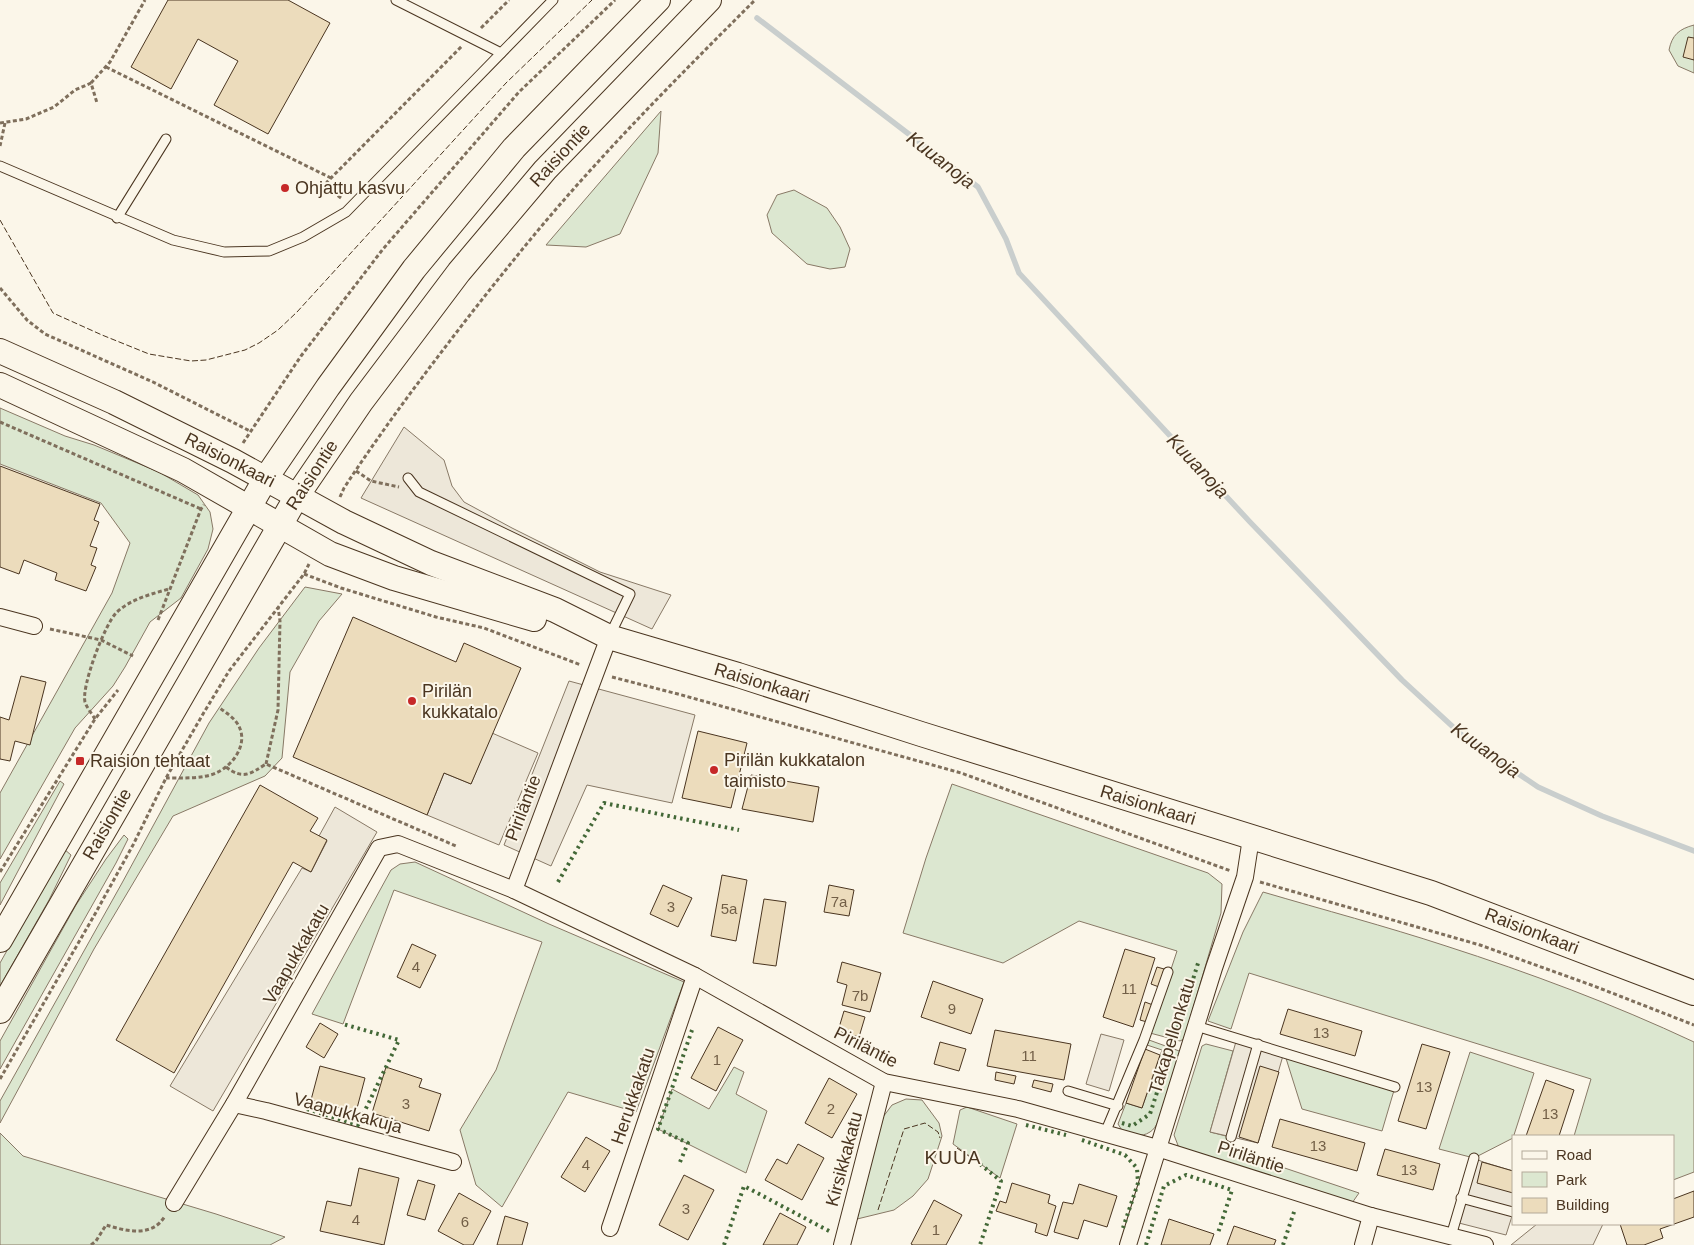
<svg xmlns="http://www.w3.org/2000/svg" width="1694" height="1245" viewBox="0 0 1694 1245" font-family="Arial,sans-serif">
	<rect width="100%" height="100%" fill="#fbf6e9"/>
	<!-- green -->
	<g fill="#dce7d0" stroke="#887966">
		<path d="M1694,25v48l-16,-7 -9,-16c3,-15 10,-21 25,-25z"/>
		<polygon points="661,111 658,153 620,234 586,247 546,245"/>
		<polygon points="794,190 827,208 840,227 850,249 845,267 830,269 807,264 772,233 767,215 777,195"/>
		<polygon points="0,408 65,436 94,445 159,472 198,495 210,512 213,529 208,549 181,598 150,622 125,667 113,686 75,728 0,859 0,793 112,593 130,543 101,503 0,464"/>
		<polygon points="305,587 342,594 319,621 290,672 282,758 265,776 173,816 94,949 0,1123 0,1101 122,883 209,723 259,648"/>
		<polygon points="60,781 64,784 0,905 0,883"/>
		<polygon points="952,784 1208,873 1222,884 1221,913 1184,1039 1180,1041 1150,1033 1177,951 1079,921 1003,963 903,933 926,858"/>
		<polygon points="124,835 128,839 116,863 0,1069 0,1041 76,905 106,859"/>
		<polygon points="64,849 71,855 49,900 0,986 0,963"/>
		<polygon points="415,862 549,924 684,982 636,1112 568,1092 502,1207 476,1185 460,1130 496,1070 542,942 394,890 343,1024 312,1014 391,870 400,864"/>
		<path d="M1263,892c61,18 122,34 183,54 84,27 167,58 248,96v130l-21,8v-44h-99l17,-57 -342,-106 -18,56 -23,-8 35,-89z"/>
		<path d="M1149,1040l33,12c-5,16 -19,73 -32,80 -9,6 -17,2 -27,0l-5,-8 8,-21 16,5 20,-58 -15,-5z"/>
		<polygon points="1206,1044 1233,1051 1210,1132 1226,1136 1237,1152 1359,1193 1352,1203 1179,1148 1174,1135 1202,1046"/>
		<polygon points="1284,1052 1395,1087 1382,1131 1302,1109"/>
		<polygon points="1470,1052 1534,1073 1513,1138 1474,1158 1439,1149"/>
		<polygon points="734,1067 744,1072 736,1094 767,1111 746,1173 658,1129 672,1089 709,1109"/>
		<polygon points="906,1099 922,1100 939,1123 942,1136 928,1179 913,1196 894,1210 853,1220 883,1117 892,1105"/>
		<polygon points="967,1107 1017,1124 1000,1178 953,1144 960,1110"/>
		<polygon points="0,1133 23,1156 216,1214 285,1237 270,1245 0,1245"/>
	</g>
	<!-- parking -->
	<g fill="#ede7d9" stroke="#887966">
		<polygon points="404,427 444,460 452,486 464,502 512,528 600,572 671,595 652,629 361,498"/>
		<polygon points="569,681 695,715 672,803 587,785 551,866 504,845"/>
		<polygon points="492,733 538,753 499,845 427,815 444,773 471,784"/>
		<polygon points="335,807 377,832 213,1111 170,1086 302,868 311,872 327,841 319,836"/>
		<polygon points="1101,1034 1124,1040 1109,1091 1086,1084"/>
		<polygon points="1237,1038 1284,1052 1258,1143 1210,1132"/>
		<polygon points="1474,1158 1483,1162 1513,1171 1513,1213 1506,1235 1455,1222"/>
		<polygon points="1537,1224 1603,1224 1593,1245 1511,1245"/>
	</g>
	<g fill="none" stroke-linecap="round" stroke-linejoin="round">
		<!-- stream -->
		<polyline stroke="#c9cecd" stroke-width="5.5" points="757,18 978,187 1006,239 1019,273 1250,522 1402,680 1464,737 1538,787 1602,816 1694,851"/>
	</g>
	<!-- building -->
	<g fill="#ecdcbc" stroke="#4a3520">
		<polygon points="168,0 288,0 330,23 268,134 214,105 238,61 198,39 171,89 131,67"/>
		<polygon points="1688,37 1694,38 1694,60 1683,57"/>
		<polygon points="0,466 100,504 94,520 99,522 90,546 97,548 91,565 96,567 86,591 55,580 57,573 24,560 19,574 0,567"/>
		<polygon points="353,617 456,662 464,643 521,668 471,784 444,773 427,815 293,757"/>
		<polygon points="21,676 46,682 30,745 15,741 10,761 0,759 0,717 9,720"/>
		<polygon points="698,731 747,743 731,808 682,798"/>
		<polygon points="751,775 819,787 813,822 742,809"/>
		<polygon points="260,785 318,818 310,831 327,840 311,872 293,862 174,1073 116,1040"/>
		<polygon points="722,875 747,880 736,941 711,936"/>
		<polygon points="663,885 692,898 678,927 650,914"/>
		<polygon points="829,885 854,890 849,916 824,912"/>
		<polygon points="764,899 786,902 776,966 753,963"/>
		<polygon points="412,944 436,955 420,988 397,977"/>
		<polygon points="1125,949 1155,958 1133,1027 1103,1017"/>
		<polygon points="842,962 881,973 870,1012 842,1005 847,985 837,982"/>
		<polygon points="1157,967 1164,969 1159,987 1151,984"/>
		<polygon points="933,981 983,999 971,1034 921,1017"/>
		<polygon points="1145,1002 1153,1005 1147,1022 1140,1020"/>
		<polygon points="1288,1009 1362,1031 1355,1056 1280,1034"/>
		<polygon points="844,1011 865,1017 859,1037 838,1031"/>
		<polygon points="320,1023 338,1034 324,1058 306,1047"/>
		<polygon points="718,1027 743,1040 716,1091 691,1078"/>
		<polygon points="995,1030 1071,1044 1064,1080 987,1066"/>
		<polygon points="940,1042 966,1049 959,1071 934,1064"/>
		<polygon points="1422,1044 1450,1052 1426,1129 1398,1121"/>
		<polygon points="1145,1049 1160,1055 1142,1108 1126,1103"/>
		<polygon points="320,1066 365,1078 356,1112 311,1100"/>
		<polygon points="1260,1066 1279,1072 1258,1143 1239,1137"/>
		<polygon points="386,1067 422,1079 419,1087 441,1094 429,1131 372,1113"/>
		<polygon points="996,1072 1016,1076 1014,1084 995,1080"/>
		<polygon points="829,1078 857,1094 832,1138 805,1123"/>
		<polygon points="1034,1080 1053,1084 1051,1092 1032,1087"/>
		<polygon points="1546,1080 1574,1090 1559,1136 1526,1136"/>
		<polygon points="1280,1119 1365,1143 1357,1171 1272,1147"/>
		<polygon points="586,1137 610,1151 585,1192 561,1177"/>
		<polygon points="798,1144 824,1158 802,1200 765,1180 777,1159 787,1164"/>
		<polygon points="1385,1149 1440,1164 1433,1190 1377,1175"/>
		<polygon points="1482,1162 1513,1171 1513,1193 1477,1183"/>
		<polygon points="359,1168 399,1178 384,1245 320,1231 327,1201 351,1206"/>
		<polygon points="684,1175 714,1190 688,1240 659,1225"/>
		<polygon points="418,1180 435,1185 425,1220 407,1215"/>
		<polygon points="1012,1183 1050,1195 1048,1203 1056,1206 1047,1236 1035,1232 1037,1224 996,1211 1000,1201 1006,1203"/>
		<polygon points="1079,1184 1117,1196 1107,1227 1084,1220 1078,1239 1054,1232 1063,1202 1073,1204"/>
		<polygon points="1694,1191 1694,1217 1660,1229 1663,1238 1644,1245 1627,1245 1620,1224 1673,1224 1673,1199"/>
		<polygon points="459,1193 491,1211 473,1245 464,1245 438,1231"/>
		<polygon points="934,1200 962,1215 946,1245 913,1245 911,1244"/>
		<polygon points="780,1213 806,1227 797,1245 763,1245"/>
		<polygon points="505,1216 528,1223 522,1245 497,1245"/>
		<polygon points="1169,1219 1214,1234 1210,1245 1161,1245"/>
		<polygon points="1234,1226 1276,1240 1274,1245 1227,1245"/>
	</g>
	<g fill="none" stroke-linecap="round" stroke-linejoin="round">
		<!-- service casing -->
		<g stroke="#4a3520" stroke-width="11">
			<g id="service">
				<polyline points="396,0 501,53"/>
				<polyline points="0,166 173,240 224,252 269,251 303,237 346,212 553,0"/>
				<polyline points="117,218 166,139"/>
				<polyline points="408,478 419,492 630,594 609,637"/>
				<polyline points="1196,1026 1395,1087"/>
				<polyline points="1068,1091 1118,1106"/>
				<polyline points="1105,1133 1144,1040 1168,972"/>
				<polyline points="1231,1137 1258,1044"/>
				<polyline points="1461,1198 1513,1212"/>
				<polyline points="1451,1236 1474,1158"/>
			</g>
		</g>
		<!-- minor casing -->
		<g stroke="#4a3520" stroke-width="18">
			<g id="minor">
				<polyline points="0,617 34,626"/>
				<polyline points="609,637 514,890 695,976 884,1082 1018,1109 1157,1148 1371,1216 1485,1245"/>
				<polyline points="234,1104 266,1111 453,1162"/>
				<polyline points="174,1203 234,1104 379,848 398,844 514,890"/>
				<polyline points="610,1228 695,976"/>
				<polyline points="842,1245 884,1082"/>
				<polyline points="1128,1245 1214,968 1245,877 1251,838"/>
				<polyline points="1363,1245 1371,1216"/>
			</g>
		</g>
		<!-- secondary casing -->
		<g stroke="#4a3520" stroke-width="26">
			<g id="secondary">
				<polyline points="0,351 114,402 233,461 344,522 431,563 555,610 609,637 738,675 921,734 1431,893 1694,993"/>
				<polyline points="0,385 183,470 330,554 394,578 534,619"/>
				<polyline points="0,940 266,478 328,387 414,269 514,148 658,0"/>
				<polyline points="0,1011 297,496 361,402 459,272 545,170 709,0"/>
			</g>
		</g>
		<!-- path -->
		<g stroke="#7f6f5c" stroke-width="3" stroke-dasharray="4 2.5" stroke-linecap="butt">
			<polyline points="481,28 509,0"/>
			<polyline points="106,67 331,178"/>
			<polyline points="91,83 110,62 145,0"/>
			<polyline points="0,123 26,119 54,107 75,90 91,83 97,103"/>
			<polyline points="0,146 5,123"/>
			<polyline points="341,198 333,192 327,182 462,46"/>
			<polyline points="0,288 27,320 45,334 153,382 250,431"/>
			<polyline points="0,422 201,509"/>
			<polyline points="243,443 301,356 383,249 519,92 615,0"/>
			<polyline points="356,471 371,481 399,487"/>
			<path d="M340,497l4,-9c40,-61 84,-119 129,-177 37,-47 74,-93 114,-137 54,-60 111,-117 168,-174"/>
			<polyline points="304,574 341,588 436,617 484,628 581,665"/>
			<polyline points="158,620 201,509 204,505"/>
			<polyline points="50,629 101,640 133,656"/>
			<polyline points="612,677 678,694 961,773 1231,871"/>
			<path d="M95,719c-3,-5 -8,-11 -10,-17 -4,-15 20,-79 32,-90 14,-13 34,-18 52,-23"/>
			<polyline points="266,764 278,710 280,621 278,607"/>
			<path d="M226,767c17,13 24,7 40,-3l190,82"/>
			<path d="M166,778c14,0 37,1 50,-5 18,-8 34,-31 21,-50 -4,-6 -11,-10 -17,-15"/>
			<polyline points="0,872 95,719 118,690"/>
			<polyline points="1260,882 1480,945 1594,986 1694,1025"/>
			<polyline points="0,1079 95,914 133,845 166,778 203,714 229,671 304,574 309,564"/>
			<path d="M91,1245l5,-4 10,-16c20,6 46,13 59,-9"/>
		</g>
		<!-- service -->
		<use href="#service" stroke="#fbf6e9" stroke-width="9"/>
		<!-- minor -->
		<use href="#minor" stroke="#fbf6e9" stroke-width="16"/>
		<!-- secondary -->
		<use href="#secondary" stroke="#fbf6e9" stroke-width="24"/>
		<!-- hedge -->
		<g stroke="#436837" stroke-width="4" stroke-dasharray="2.5 4" stroke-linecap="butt">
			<polyline points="558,882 604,803 739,830"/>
			<polyline points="1176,1034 1199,960"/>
			<polyline points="307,1109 358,1125 399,1040 343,1024"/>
			<polyline points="1122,1123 1132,1126 1150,1114 1171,1049"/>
			<polyline points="1026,1125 1066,1135"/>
			<polyline points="1082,1140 1125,1155 1137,1168 1138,1183 1123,1228"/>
			<polyline points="680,1162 688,1143 658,1129 692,1030"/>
			<polyline points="980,1164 1001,1181 980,1245"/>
			<polyline points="724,1245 744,1186 829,1231"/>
			<polyline points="1146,1245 1164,1186 1186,1175 1232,1190 1218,1233"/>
			<polyline points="1283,1245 1295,1209"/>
		</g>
		<!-- fence -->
		<g stroke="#4a3520" stroke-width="1" stroke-dasharray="6 2.5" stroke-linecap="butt">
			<polyline points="0,220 53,313 102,335 149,354 191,361 206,360 245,350 259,343 278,330 297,312 506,83 592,0"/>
			<polyline points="957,1148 980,1164"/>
			<polyline points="878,1210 904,1129 925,1123 938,1132 940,1138"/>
		</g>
	</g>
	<!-- markers -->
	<g fill="#c62828" stroke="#fbf6e9" stroke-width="2">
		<circle cx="285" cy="188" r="5"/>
		<circle cx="412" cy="701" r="5"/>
		<rect x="75" y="756" width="10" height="10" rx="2.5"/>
		<circle cx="714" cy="770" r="5"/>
	</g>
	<g text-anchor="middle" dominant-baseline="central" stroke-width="4" stroke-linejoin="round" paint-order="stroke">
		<!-- number labels -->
		<g font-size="15" fill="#725f47">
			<text x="839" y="901">7a</text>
			<text x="671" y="906">3</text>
			<text x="729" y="908">5a</text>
			<text x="416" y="966">4</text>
			<text x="1129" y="988">11</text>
			<text x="860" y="995">7b</text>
			<text x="952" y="1008">9</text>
			<text x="1321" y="1032">13</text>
			<text x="1029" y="1055">11</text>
			<text x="717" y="1059">1</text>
			<text x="1424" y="1086">13</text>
			<text x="406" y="1103">3</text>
			<text x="831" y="1108">2</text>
			<text x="1550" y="1113">13</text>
			<text x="1318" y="1145">13</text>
			<text x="586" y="1164">4</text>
			<text x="1409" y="1169">13</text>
			<text x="686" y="1208">3</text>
			<text x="356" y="1219">4</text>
			<text x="465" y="1221">6</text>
			<text x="936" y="1229">1</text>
		</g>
		<!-- street labels -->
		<g font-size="18" fill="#4a3520" stroke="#fbf6e9">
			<text transform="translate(560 155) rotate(-47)">Raisiontie</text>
			<text transform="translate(230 460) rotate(27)">Raisionkaari</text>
			<text transform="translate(312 475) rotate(-57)">Raisiontie</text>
			<text transform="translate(762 683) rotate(17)">Raisionkaari</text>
			<text transform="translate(1148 805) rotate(17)">Raisionkaari</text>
			<text transform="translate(523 808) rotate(-69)">Piriläntie</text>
			<text transform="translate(107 824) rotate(-60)">Raisiontie</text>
			<text transform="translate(1532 931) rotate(21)">Raisionkaari</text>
			<text transform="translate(296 954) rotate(-60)">Vaapukkakatu</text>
			<text transform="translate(1172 1036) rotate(-73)">Takapellonkatu</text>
			<text transform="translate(866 1047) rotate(27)">Piriläntie</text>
			<text transform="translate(633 1096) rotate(-71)">Herukkakatu</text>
			<text transform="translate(348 1113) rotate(15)">Vaapukkakuja</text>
			<text transform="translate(1251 1157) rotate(18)">Piriläntie</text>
			<text transform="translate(844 1159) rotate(-75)">Kirsikkakatu</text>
		</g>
		<!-- poi labels -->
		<g font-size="18" fill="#4a3520" stroke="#fbf6e9" text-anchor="start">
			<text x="295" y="188">Ohjattu kasvu</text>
			<text x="422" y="691">Pirilän<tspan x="422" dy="21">kukkatalo</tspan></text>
			<text x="724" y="760">Pirilän kukkatalon<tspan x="724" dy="21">taimisto</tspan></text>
			<text x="90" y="761">Raision tehtaat</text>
		</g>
		<!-- water labels -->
		<g font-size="19" font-style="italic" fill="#4a3520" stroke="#fbf6e9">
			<text transform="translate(941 160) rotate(38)">Kuuanoja</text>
			<text transform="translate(1198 466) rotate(47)">Kuuanoja</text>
			<text transform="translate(1486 750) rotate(36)">Kuuanoja</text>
		</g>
		<!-- neighbourhood labels -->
		<g font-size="19" letter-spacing="1" fill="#4a3520" stroke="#fbf6e9">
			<text x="953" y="1157">KUUA</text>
		</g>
	</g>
	<!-- legend -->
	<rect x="1512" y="1135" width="162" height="90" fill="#fbf6e9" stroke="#b4a999"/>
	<rect x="1522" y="1151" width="25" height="8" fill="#fbf6e9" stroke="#b4a999"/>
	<text x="1556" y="1160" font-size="15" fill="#4a3520">Road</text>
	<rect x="1522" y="1172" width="25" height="15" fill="#dce7d0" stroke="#b4a999"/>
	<text x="1556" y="1185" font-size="15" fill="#4a3520">Park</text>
	<rect x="1522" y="1198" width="25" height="15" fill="#ecdcbc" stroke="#b4a999"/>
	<text x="1556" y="1210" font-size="15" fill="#4a3520">Building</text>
</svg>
